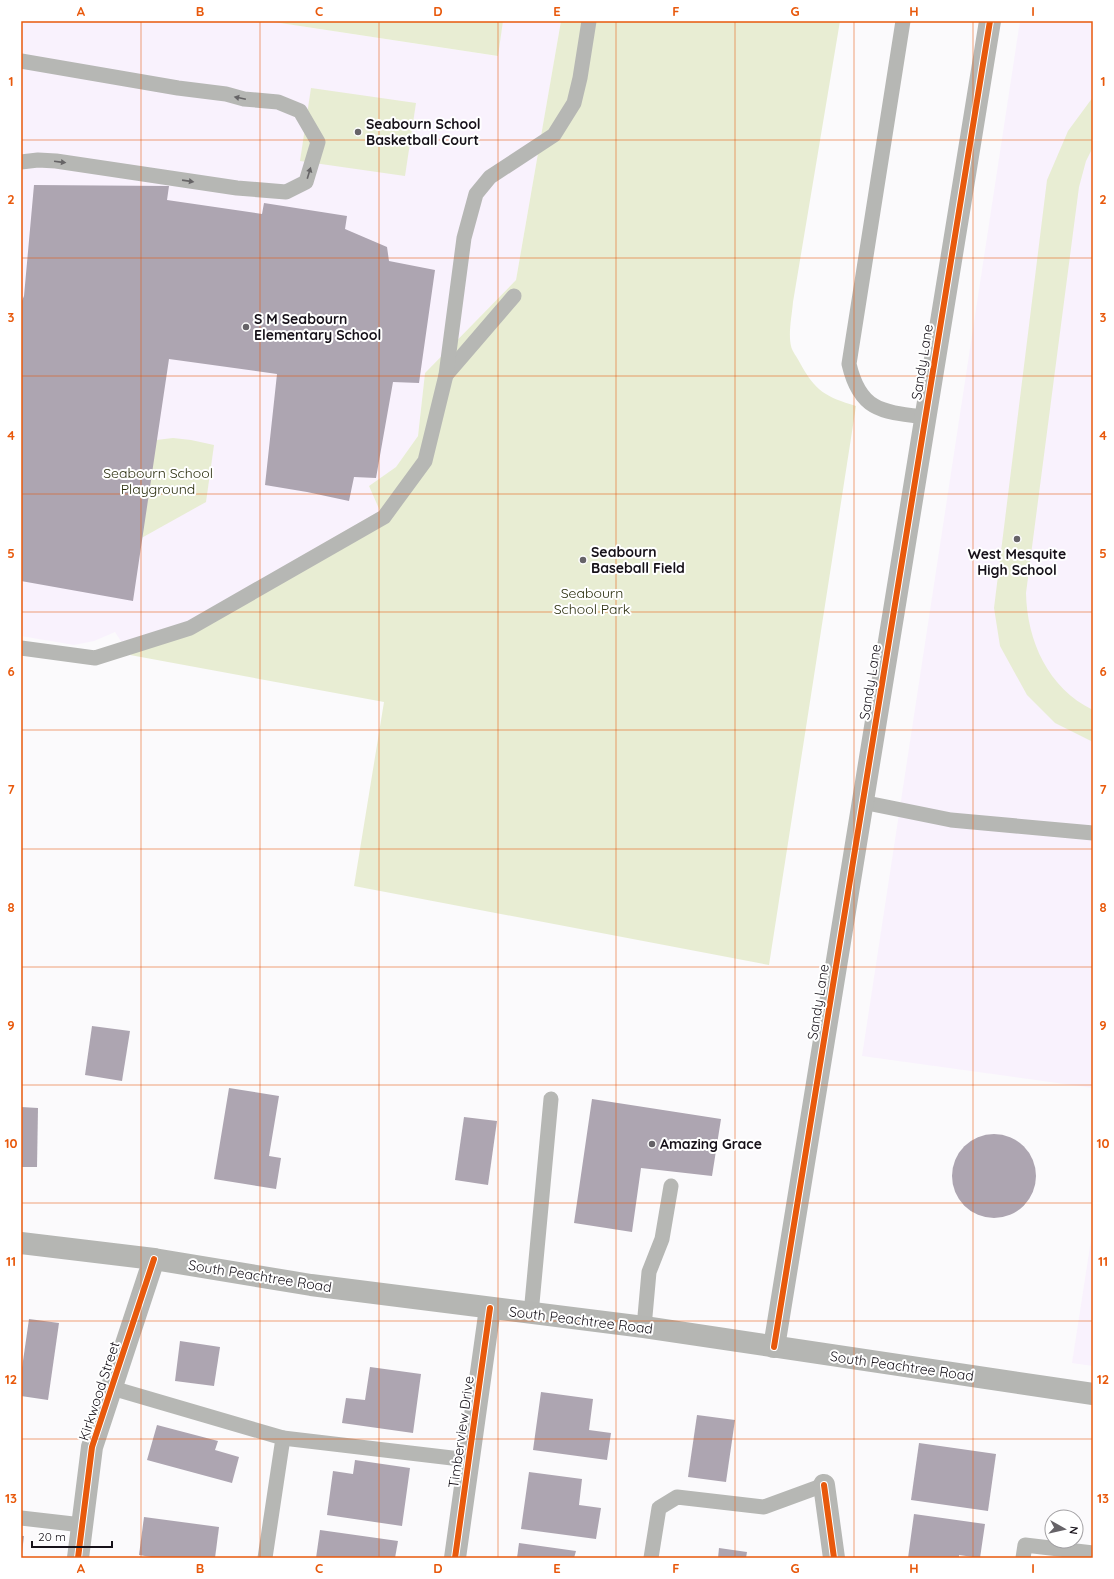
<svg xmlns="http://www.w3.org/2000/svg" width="1114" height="1579" viewBox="0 0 1114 1579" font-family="Quicksand,sans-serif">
	<rect width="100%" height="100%" fill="#fbfafc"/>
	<!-- built -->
	<g fill="#f9f2fd">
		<polygon points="21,21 267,21 497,56 503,21 561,21 516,280 425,373 418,436 396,467 369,486 380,511 130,655 115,632 94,641 74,645 21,636"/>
		<polygon points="1020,21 1093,21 1093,1088 862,1056"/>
		<polygon points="1093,1227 1093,1366 1072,1363"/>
	</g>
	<!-- green -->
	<g fill="#e8edd3">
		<polygon points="267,21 503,21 498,56"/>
		<path d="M561,21h279l-47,281c-1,13 -5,31 -2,44 1,5 6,11 9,17 15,28 26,34 56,43l-87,559 -415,-79 30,-184 -254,-47 250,-144 -11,-25 27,-19 22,-31 7,-63 91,-93z"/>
		<polygon points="311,88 416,103 405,176 300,161"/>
		<path d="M1093,97v50l-7,14 -7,26 -53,406c1,48 22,95 67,117v32l-38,-19 -28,-28 -27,-49 -6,-38 53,-428 21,-49z"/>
		<polygon points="173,438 191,440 214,445 206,502 102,560 148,441"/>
	</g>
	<!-- building -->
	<g fill="#ada5b1">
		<polygon points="34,185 169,186 167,200 262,214 264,203 347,216 345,229 387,247 389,261 435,270 419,383 393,382 376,478 354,477 349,501 307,492 265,485 277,374 169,359 133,601 21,581 21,303 24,296"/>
		<polygon points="92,1026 130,1031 122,1081 85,1075"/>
		<polygon points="229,1088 279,1096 269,1156 281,1158 276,1189 214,1179"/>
		<polygon points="592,1099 721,1119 712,1176 641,1168 632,1232 574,1223"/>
		<polygon points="21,1107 38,1108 37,1167 21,1167"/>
		<polygon points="464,1117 497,1121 488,1185 455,1180"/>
		<circle cx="994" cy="1176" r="42"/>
		<polygon points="29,1319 59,1323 48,1400 21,1396 21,1375"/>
		<polygon points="180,1341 220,1347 214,1386 175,1381"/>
		<polygon points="370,1367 421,1374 413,1433 342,1423 346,1398 365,1400"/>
		<polygon points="541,1392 593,1399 589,1430 611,1433 607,1460 533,1450"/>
		<polygon points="697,1415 735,1420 726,1482 688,1477"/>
		<polygon points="157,1425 218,1441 215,1450 239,1457 232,1483 147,1460"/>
		<polygon points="919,1443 996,1454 988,1511 911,1500"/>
		<polygon points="355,1460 410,1468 402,1526 327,1515 333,1471 353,1474"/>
		<polygon points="529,1472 582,1479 579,1505 601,1508 596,1539 521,1529"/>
		<polygon points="914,1514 985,1524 980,1558 959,1555 959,1558 908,1558"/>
		<polygon points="144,1517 219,1527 215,1558 157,1558 139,1555"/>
		<polygon points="320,1530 398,1541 395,1558 316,1558"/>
		<polygon points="21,1536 24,1536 22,1552 21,1552"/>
		<polygon points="519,1543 576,1551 574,1558 517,1558"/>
		<polygon points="719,1548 747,1552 746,1558 718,1558"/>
	</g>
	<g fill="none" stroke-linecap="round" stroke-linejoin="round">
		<!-- lane -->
		<g stroke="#b6b7b4" stroke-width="15">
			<path d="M903,21l-54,343c11,47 33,48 76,53"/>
			<polyline points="21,61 178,88 226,94 244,99 278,102 300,111 318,142 306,182 286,192 237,188 56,161 38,160 21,162"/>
			<polyline points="446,375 514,296"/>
			<polyline points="21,648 95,658 190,628 384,517 425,461 446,375 464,238 476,194 490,177 554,135 574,103 580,78 589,21"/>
			<polyline points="862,802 951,820 1093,833"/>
			<polyline points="531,1314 551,1099"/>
			<polyline points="644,1327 649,1272 662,1239 671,1186"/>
			<polyline points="112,1388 283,1438 265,1558"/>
			<polyline points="283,1438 469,1460"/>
			<polyline points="21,1518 82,1525"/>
			<polyline points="651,1558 659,1508 677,1497 764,1507 824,1485"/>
			<polyline points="1023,1558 1025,1545 1093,1553"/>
		</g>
		<!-- street -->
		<g stroke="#b6b7b4" stroke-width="22">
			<polyline points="774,1347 990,21"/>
			<polyline points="824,1485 834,1558"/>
			<polyline points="78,1558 92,1447 154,1259"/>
			<polyline points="455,1558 490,1308"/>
		</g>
		<!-- secondary -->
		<polyline stroke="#b5b6b3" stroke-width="22" points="21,1243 154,1259 311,1285 644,1327 1093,1394"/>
		<!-- cycleway casing -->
		<g stroke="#fff" stroke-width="8">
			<g id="cycleway">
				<polyline points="774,1347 990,21"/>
				<polyline points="824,1485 834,1558"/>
				<polyline points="78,1558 92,1447 154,1259"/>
				<polyline points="455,1558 490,1308"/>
			</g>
		</g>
		<!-- cycleway -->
		<use href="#cycleway" stroke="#e8590c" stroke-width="6"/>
	</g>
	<!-- one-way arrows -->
	<defs><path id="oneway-solid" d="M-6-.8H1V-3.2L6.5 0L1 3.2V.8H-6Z"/></defs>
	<g fill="#666466">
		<use href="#oneway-solid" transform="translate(240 98) rotate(-168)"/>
		<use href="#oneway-solid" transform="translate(60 162) rotate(7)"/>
		<use href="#oneway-solid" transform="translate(309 173) rotate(-73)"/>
		<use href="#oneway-solid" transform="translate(188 181) rotate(8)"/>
	</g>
	<!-- grid -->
	<path fill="none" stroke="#e8590c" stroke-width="1" stroke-opacity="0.55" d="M141,21v1537M260,21v1537M379,21v1537M498,21v1537M616,21v1537M735,21v1537M854,21v1537M973,21v1537M21,140h1072M21,258h1072M21,376h1072M21,494h1072M21,612h1072M21,730h1072M21,849h1072M21,967h1072M21,1085h1072M21,1203h1072M21,1321h1072M21,1439h1072"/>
	<!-- markers -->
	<g fill="#666368" stroke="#fff" stroke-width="1.5">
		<circle cx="358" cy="132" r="4"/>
		<circle cx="246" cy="327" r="4"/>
		<circle cx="1017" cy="539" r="4"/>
		<circle cx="583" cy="560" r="4"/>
		<circle cx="652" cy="1144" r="4"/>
	</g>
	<g text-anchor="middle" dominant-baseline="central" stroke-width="4" stroke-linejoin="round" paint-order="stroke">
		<!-- poi labels -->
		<g font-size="14" font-weight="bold" fill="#161119" stroke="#fff" text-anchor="start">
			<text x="366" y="124">Seabourn School<tspan x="366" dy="16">Basketball Court</tspan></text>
			<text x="254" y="319">S M Seabourn<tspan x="254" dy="16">Elementary School</tspan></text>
			<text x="591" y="552">Seabourn<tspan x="591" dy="16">Baseball Field</tspan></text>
			<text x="1017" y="554" text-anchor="middle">West Mesquite<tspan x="1017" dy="16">High School</tspan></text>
			<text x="660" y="1144">Amazing Grace</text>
		</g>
		<!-- street labels -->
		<g font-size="14" fill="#161119" stroke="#fff">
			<text transform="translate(922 362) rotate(-81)">Sandy Lane</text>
			<text transform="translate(870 682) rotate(-81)">Sandy Lane</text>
			<text transform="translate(818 1002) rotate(-81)">Sandy Lane</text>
			<text transform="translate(260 1276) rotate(9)">South Peachtree Road</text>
			<text transform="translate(581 1320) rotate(7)">South Peachtree Road</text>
			<text transform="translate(902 1366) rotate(8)">South Peachtree Road</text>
			<text transform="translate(99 1391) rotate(-72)">Kirkwood Street</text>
			<text transform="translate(461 1432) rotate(-82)">Timberview Drive</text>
		</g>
		<!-- park labels -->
		<g font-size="14" fill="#282c0b" stroke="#fff">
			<text x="158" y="473">Seabourn School<tspan x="158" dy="16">Playground</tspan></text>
			<text x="592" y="593">Seabourn<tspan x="592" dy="16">School Park</tspan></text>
		</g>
	</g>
	<!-- border -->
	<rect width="1114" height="1579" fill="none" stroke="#ffffff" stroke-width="44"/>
	<!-- north arrow -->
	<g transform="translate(1064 1529) rotate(98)"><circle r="19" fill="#ffffff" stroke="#a2a0a3"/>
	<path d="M0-3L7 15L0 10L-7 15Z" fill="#666368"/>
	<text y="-6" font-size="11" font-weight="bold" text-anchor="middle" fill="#161119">N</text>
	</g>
	<!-- scale -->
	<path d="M32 1541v6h80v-6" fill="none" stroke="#161119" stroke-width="2"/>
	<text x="38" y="1541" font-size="12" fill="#161119" stroke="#ffffff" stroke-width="3" paint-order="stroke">20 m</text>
	<rect x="22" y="22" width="1070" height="1535" fill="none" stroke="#e8590c" stroke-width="1.5"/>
	<g font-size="13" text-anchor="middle" font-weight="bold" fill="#e8590c">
		<text x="81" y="16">A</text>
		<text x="200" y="16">B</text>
		<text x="319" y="16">C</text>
		<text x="438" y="16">D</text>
		<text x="557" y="16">E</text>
		<text x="676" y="16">F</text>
		<text x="795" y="16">G</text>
		<text x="914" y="16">H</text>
		<text x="1033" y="16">I</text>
		<text x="11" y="86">1</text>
		<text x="1103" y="86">1</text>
		<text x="11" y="204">2</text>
		<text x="1103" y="204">2</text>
		<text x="11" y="322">3</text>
		<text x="1103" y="322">3</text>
		<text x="11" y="440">4</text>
		<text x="1103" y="440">4</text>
		<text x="11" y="558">5</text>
		<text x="1103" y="558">5</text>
		<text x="11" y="676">6</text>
		<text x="1103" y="676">6</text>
		<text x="11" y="794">7</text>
		<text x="1103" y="794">7</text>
		<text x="11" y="912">8</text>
		<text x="1103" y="912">8</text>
		<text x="11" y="1030">9</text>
		<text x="1103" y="1030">9</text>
		<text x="11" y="1148">10</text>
		<text x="1103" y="1148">10</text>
		<text x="11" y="1266">11</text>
		<text x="1103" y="1266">11</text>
		<text x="11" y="1384">12</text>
		<text x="1103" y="1384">12</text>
		<text x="11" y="1503">13</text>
		<text x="1103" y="1503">13</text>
		<text x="81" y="1573">A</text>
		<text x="200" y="1573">B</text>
		<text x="319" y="1573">C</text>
		<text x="438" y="1573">D</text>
		<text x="557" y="1573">E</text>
		<text x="676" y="1573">F</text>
		<text x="795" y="1573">G</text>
		<text x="914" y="1573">H</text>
		<text x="1033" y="1573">I</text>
	</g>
</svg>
